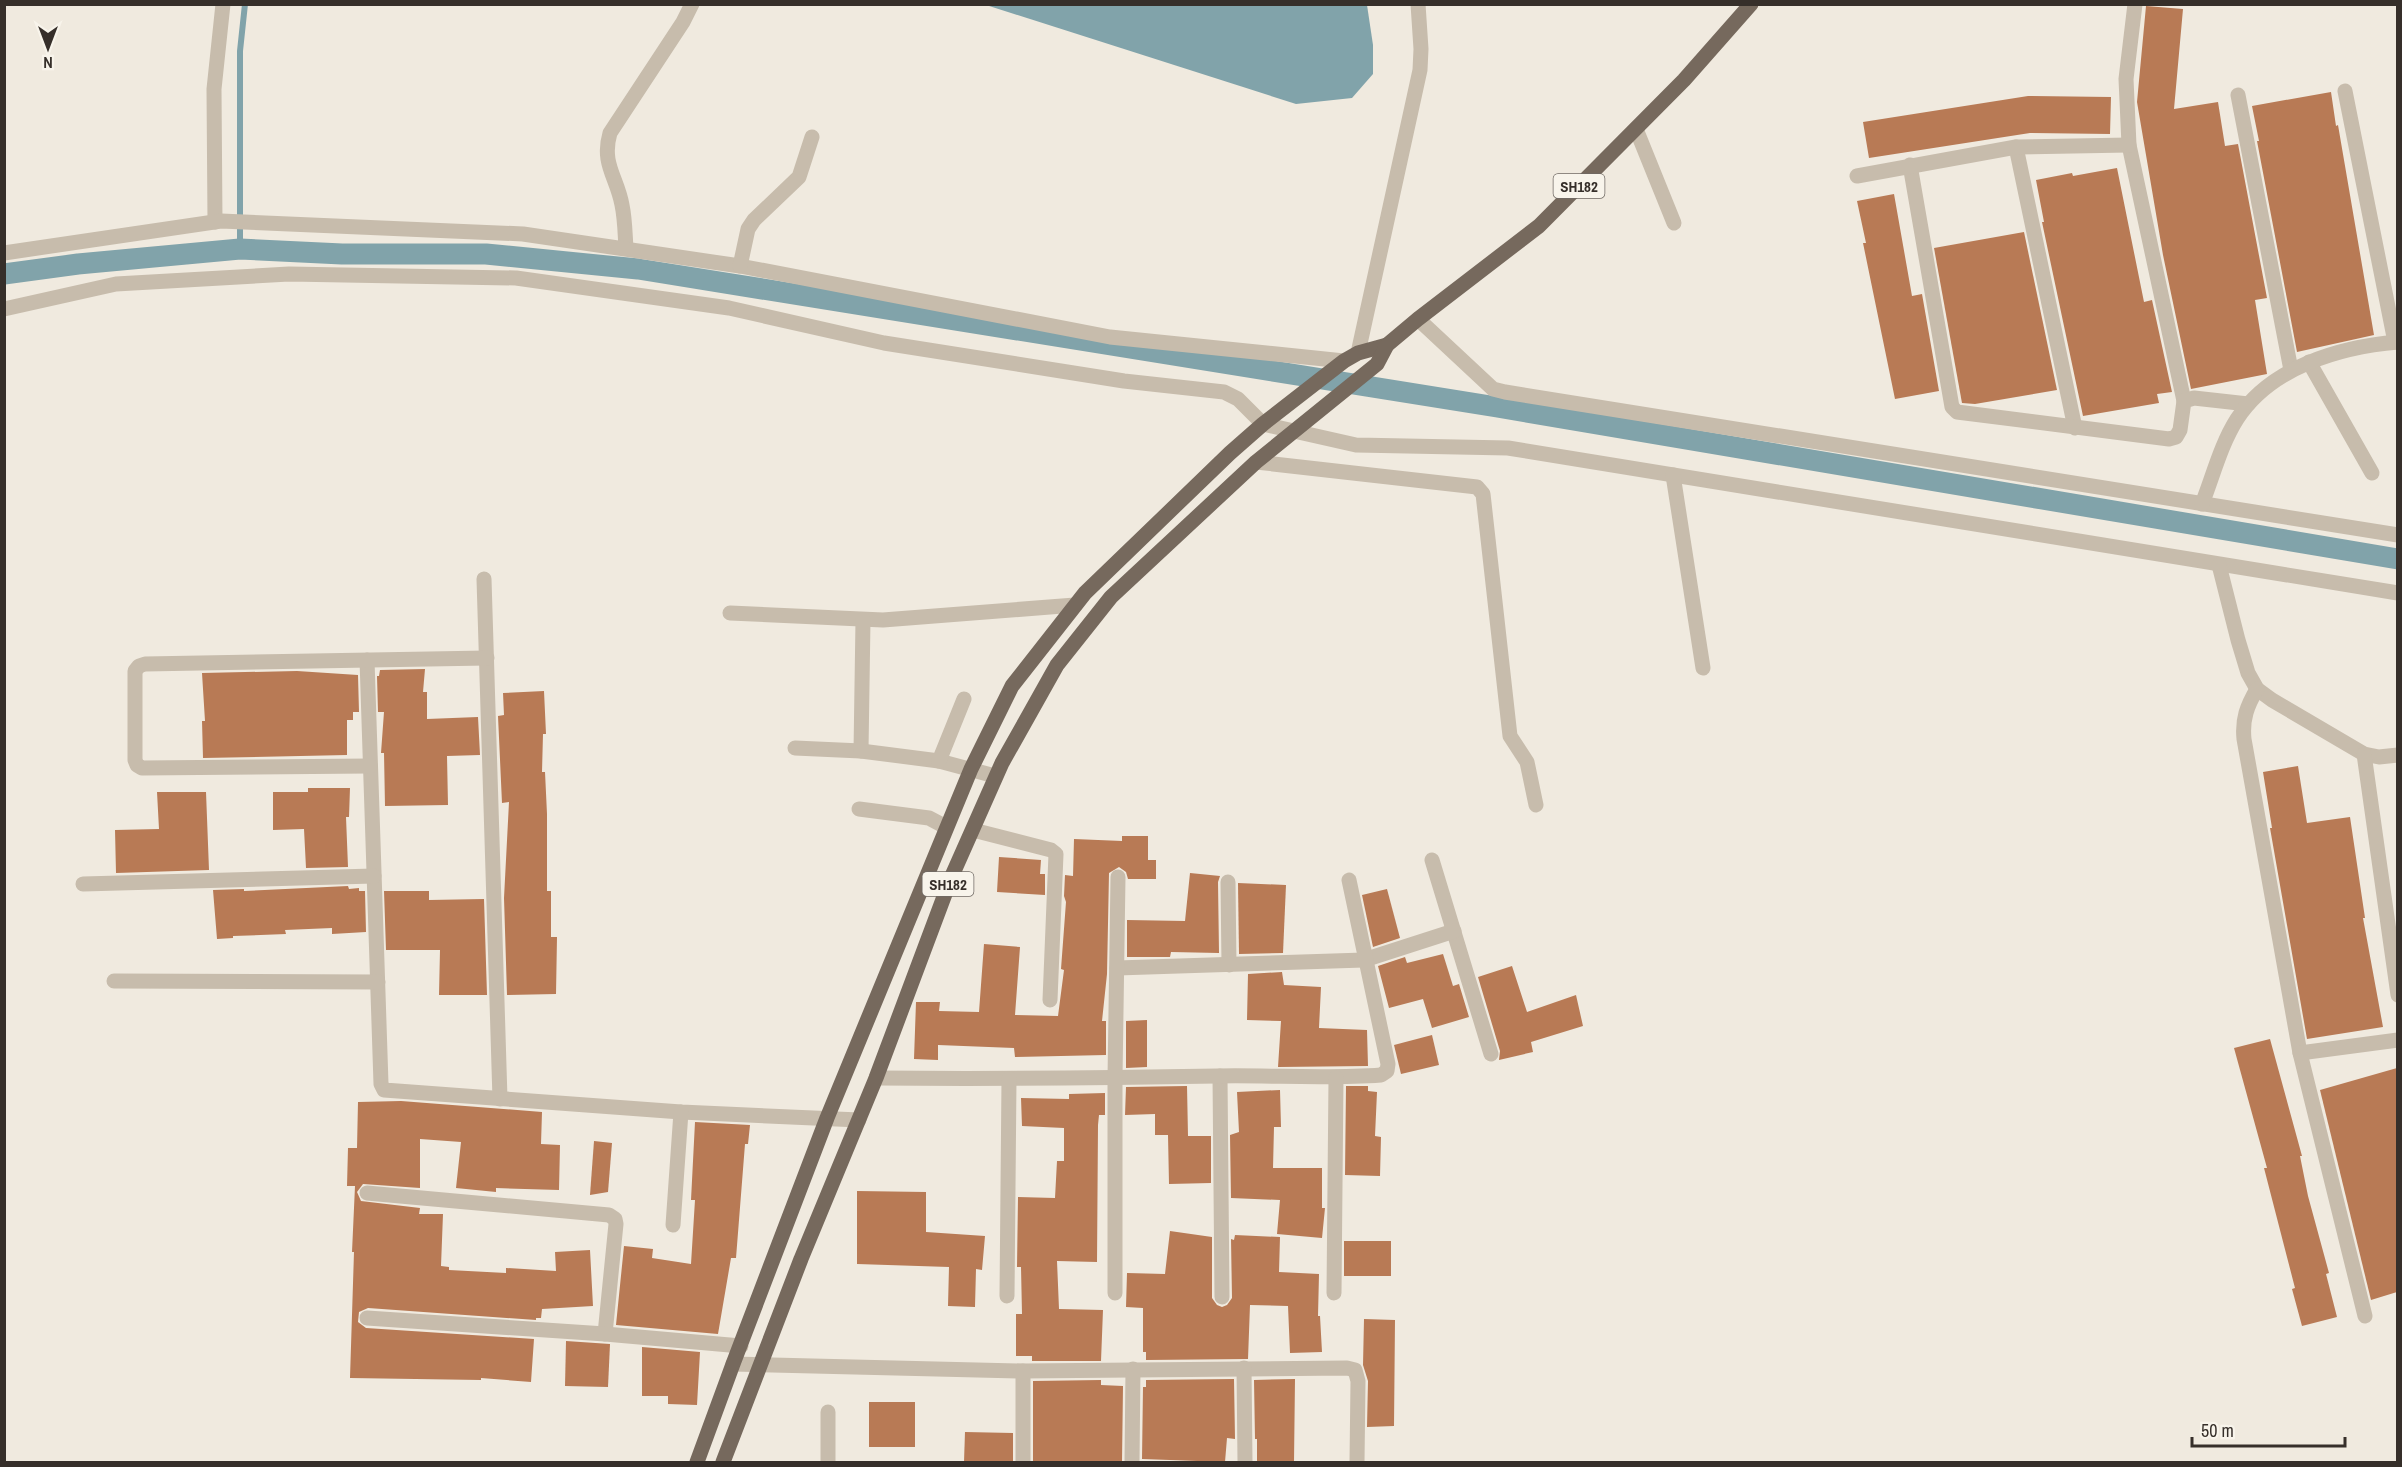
<svg xmlns="http://www.w3.org/2000/svg" width="2402" height="1467" viewBox="0 0 2402 1467" font-family="'Archivo Narrow',sans-serif">
	<rect width="100%" height="100%" fill="#f0eadf"/>
	<!-- water -->
	<polygon fill="#81a3aa" points="986,5 1367,5 1373,45 1373,74 1352,98 1296,104"/>
	<g fill="none" stroke-linecap="round" stroke-linejoin="round">
		<!-- stream -->
		<polyline stroke="#81a3aa" stroke-width="6" points="240,249 240,51 245,4"/>
		<!-- canal -->
		<polyline stroke="#81a3aa" stroke-width="21" points="4,274 78,264 240,249 342,254 486,254 638,269 1497,407 2398,559"/>
	</g>
	<!-- building -->
	<g fill="#b87a55">
		<polygon points="2146,6 2183,9 2174,109 2218,102 2225,146 2238,144 2267,298 2255,300 2267,374 2191,389 2163,255 2137,102"/>
		<polygon points="2331,92 2336,126 2338,125 2374,335 2297,352 2257,141 2259,141 2252,106"/>
		<polygon points="2028,96 2111,97 2110,134 2030,133 1869,158 1863,122"/>
		<polygon points="2117,168 2144,302 2152,300 2172,392 2157,394 2159,403 2083,416 2042,222 2044,222 2036,180 2072,173 2073,176"/>
		<polygon points="1894,194 1912,296 1922,294 1939,391 1895,399 1863,243 1866,243 1857,201"/>
		<polygon points="2024,232 2057,390 1975,404 1962,403 1934,248"/>
		<polygon points="425,669 423,692 427,692 427,719 478,717 480,755 447,756 448,805 385,806 384,753 381,753 384,712 378,712 377,676 379,676 380,670"/>
		<polygon points="297,671 358,675 359,712 353,712 353,720 347,720 347,755 203,758 202,721 205,721 202,673"/>
		<polygon points="544,691 546,734 543,734 542,772 545,772 547,814 547,891 551,891 551,937 557,937 556,994 507,995 504,898 509,802 502,803 498,716 504,715 503,693"/>
		<polygon points="2298,766 2307,823 2350,817 2365,918 2363,918 2383,1027 2307,1039 2270,828 2272,828 2263,772"/>
		<polygon points="308,788 350,788 349,817 346,817 348,867 306,868 304,829 273,830 273,792 308,792"/>
		<polygon points="157,792 206,792 209,870 116,873 115,830 159,829"/>
		<polygon points="1122,836 1148,836 1148,860 1156,860 1156,879 1128,879 1126,872 1119,867 1109,873 1107,974 1102,1021 1106,1021 1106,1055 1015,1057 1014,1048 938,1045 938,1060 914,1059 916,1002 940,1002 939,1011 979,1012 984,944 1020,947 1015,1015 1058,1016 1064,970 1061,969 1066,902 1064,896 1065,875 1073,876 1074,839 1122,841"/>
		<polygon points="999,857 1041,860 1040,874 1045,874 1045,895 997,892"/>
		<polygon points="1190,873 1220,876 1218,882 1219,953 1171,952 1170,957 1127,957 1127,920 1185,921"/>
		<polygon points="1238,883 1286,885 1283,953 1239,954"/>
		<polygon points="348,886 349,889 359,888 359,891 365,891 366,932 332,934 332,928 285,930 286,934 233,936 233,938 217,939 213,890 244,889 244,891"/>
		<polygon points="1387,889 1400,938 1373,947 1362,895"/>
		<polygon points="384,891 429,891 429,900 484,899 487,995 439,995 440,950 386,950"/>
		<polygon points="1443,954 1453,986 1459,984 1469,1017 1432,1028 1423,999 1389,1008 1378,966 1405,957 1407,963"/>
		<polygon points="1512,966 1527,1012 1576,995 1583,1026 1531,1042 1533,1052 1499,1060 1500,1051 1478,977"/>
		<polygon points="1282,972 1284,985 1321,987 1319,1028 1367,1030 1368,1066 1278,1067 1281,1021 1247,1020 1248,974"/>
		<polygon points="1147,1020 1147,1067 1126,1068 1126,1021"/>
		<polygon points="1432,1035 1439,1065 1401,1074 1394,1045"/>
		<polygon points="2270,1039 2302,1156 2300,1156 2308,1196 2329,1273 2326,1274 2337,1317 2302,1326 2292,1289 2295,1288 2264,1168 2267,1168 2234,1048"/>
		<polygon points="2397,1068 2397,1292 2371,1300 2320,1090"/>
		<polygon points="1187,1086 1188,1136 1211,1136 1211,1183 1169,1184 1168,1135 1155,1135 1155,1114 1125,1115 1126,1087"/>
		<polygon points="1346,1086 1368,1086 1368,1091 1377,1092 1375,1136 1381,1137 1380,1176 1345,1175"/>
		<polygon points="1280,1090 1281,1127 1274,1127 1273,1168 1322,1168 1322,1208 1325,1208 1322,1238 1277,1234 1280,1200 1231,1198 1230,1135 1239,1132 1237,1092"/>
		<polygon points="1105,1093 1105,1115 1099,1115 1098,1125 1097,1262 1057,1261 1059,1309 1103,1310 1101,1361 1032,1361 1032,1356 1016,1356 1016,1314 1022,1314 1021,1267 1017,1267 1018,1197 1055,1198 1057,1161 1064,1161 1064,1128 1022,1126 1021,1098 1069,1099 1069,1094"/>
		<polygon points="401,1101 542,1112 541,1144 560,1145 559,1190 496,1188 496,1192 456,1188 461,1142 420,1139 420,1188 363,1184 357,1192 361,1201 420,1208 419,1214 443,1214 441,1266 449,1267 449,1270 506,1273 506,1268 556,1271 555,1252 590,1250 593,1306 542,1309 541,1318 536,1318 536,1320 368,1308 359,1312 358,1322 366,1328 534,1339 531,1382 481,1378 481,1380 350,1378 354,1252 352,1252 355,1186 347,1186 348,1148 357,1148 358,1102"/>
		<polygon points="695,1122 750,1125 748,1144 745,1144 736,1258 731,1258 718,1334 616,1325 624,1246 653,1249 652,1258 691,1264 695,1200 691,1200"/>
		<polygon points="594,1141 612,1143 608,1192 590,1195"/>
		<polygon points="857,1191 926,1192 926,1232 985,1236 982,1270 976,1269 975,1307 948,1306 949,1267 857,1264"/>
		<polygon points="1170,1231 1212,1237 1212,1298 1217,1305 1222,1307 1227,1305 1232,1298 1231,1239 1234,1240 1235,1235 1280,1237 1279,1272 1319,1274 1318,1316 1320,1316 1322,1352 1290,1353 1288,1306 1250,1305 1248,1359 1146,1360 1146,1352 1143,1352 1143,1308 1126,1307 1127,1273 1165,1274"/>
		<rect x="1344" y="1241" width="47" height="35"/>
		<polygon points="1364,1319 1395,1320 1394,1426 1367,1427 1368,1381 1363,1365"/>
		<polygon points="566,1341 610,1344 608,1387 565,1386"/>
		<polygon points="642,1347 700,1352 697,1405 668,1404 668,1396 642,1396"/>
		<polygon points="1234,1379 1235,1439 1227,1438 1225,1462 1142,1459 1143,1387 1146,1387 1146,1380"/>
		<polygon points="1295,1379 1294,1462 1257,1462 1257,1439 1255,1439 1254,1380"/>
		<polygon points="1101,1380 1101,1385 1123,1386 1122,1462 1033,1462 1033,1381"/>
		<rect x="869" y="1402" width="46" height="45"/>
		<polygon points="965,1432 1013,1433 1013,1462 964,1462"/>
	</g>
	<g fill="none" stroke-linecap="round" stroke-linejoin="round">
		<!-- minor -->
		<g stroke="#c7bcac" stroke-width="15">
			<polyline points="2135,4 2126,79 2129,145 2184,401"/>
			<polyline points="2345,91 2395,342"/>
			<polyline points="2238,95 2291,370"/>
			<polyline points="1636,129 1674,223"/>
			<polyline points="2016,147 2075,428"/>
			<polyline points="1910,165 1952,407 1957,412 2169,439 2176,437 2180,430 2184,401 2194,398 2248,404"/>
			<polyline points="1857,176 2016,147 2129,145"/>
			<polyline points="215,222 214,89 223,4"/>
			<path d="M626,248c-1,-14 -1,-29 -4,-43 -5,-28 -21,-41 -12,-72l73,-111 9,-18"/>
			<polyline points="4,253 221,221 523,234 740,266 1110,337 1344,361"/>
			<polyline points="740,266 748,229 754,220 799,177 812,137"/>
			<polyline points="4,309 116,284 289,274 516,278 729,308 884,343 1124,381 1224,392 1238,399 1263,424 1356,445 1508,448 2398,593"/>
			<polyline points="1418,319 1493,389 1505,392 2398,535"/>
			<polyline points="1358,353 1420,70 1421,49 1418,4"/>
			<polyline points="2309,362 2372,473"/>
			<polyline points="1256,462 1477,487 1483,494 1510,736 1527,762 1536,805"/>
			<polyline points="1673,475 1703,668"/>
			<path d="M2202,504c11,-28 19,-60 35,-85 34,-52 102,-72 161,-77"/>
			<polyline points="2219,565 2238,640 2248,673 2257,689 2272,700 2364,754 2379,757 2398,755"/>
			<polyline points="484,579 500,1099"/>
			<polyline points="730,613 883,620 1075,605"/>
			<polyline points="367,660 381,1084 384,1090 681,1112 859,1120"/>
			<path d="M2257,689c-10,17 -15,30 -13,50l56,314 65,263"/>
			<polyline points="795,748 861,751 939,761 995,776"/>
			<polyline points="861,751 863,620"/>
			<polyline points="2364,754 2398,995"/>
			<polyline points="939,761 964,699"/>
			<polyline points="370,766 142,768 137,765 135,760 135,671 139,666 145,664 487,658"/>
			<polyline points="859,809 929,818 946,827"/>
			<polyline points="973,830 1051,850 1056,854 1050,1000"/>
			<polyline points="1432,860 1491,1054"/>
			<polyline points="1228,882 1229,965"/>
			<polyline points="83,884 374,876"/>
			<polyline points="1117,968 1364,960 1454,931"/>
			<polyline points="114,981 378,982"/>
			<polyline points="2300,1053 2398,1040"/>
			<polyline points="1220,1076 1222,1297"/>
			<path d="M876,1078c114,1 228,0 342,-2 54,-1 109,3 163,-1l6,-4 1,-7 -39,-184"/>
			<polyline points="367,1193 609,1215 615,1219 616,1224 605,1334"/>
			<polyline points="673,1225 681,1112"/>
			<polyline points="1115,1293 1115,1078 1118,877"/>
			<polyline points="1334,1293 1336,1078"/>
			<polyline points="1007,1296 1009,1079"/>
			<polyline points="367,1318 605,1334 741,1346"/>
			<polyline points="733,1364 1023,1371 1347,1368 1355,1370 1358,1381 1357,1462"/>
			<polyline points="1244,1368 1245,1462"/>
			<polyline points="828,1462 828,1412"/>
			<polyline points="1023,1462 1023,1371"/>
			<polyline points="1132,1462 1133,1369"/>
		</g>
		<!-- major -->
		<g stroke="#76695d" stroke-width="15">
			<polyline points="697,1462 733,1364 827,1118 971,769 1012,686 1085,593 1230,453 1263,424 1344,361 1358,353 1387,345"/>
			<polyline points="723,1462 801,1259 876,1078 951,878 1002,763 1057,665 1111,597 1256,462 1377,364 1387,345 1418,319 1539,226 1684,80 1751,4"/>
		</g>
	</g>
	<g text-anchor="middle" dominant-baseline="central" stroke-width="4.5" stroke-linejoin="round" paint-order="stroke">
		<!-- shield labels -->
		<g fill="#f8f4eb" stroke="#706a64" stroke-width="1.5">
			<rect x="1553.5" y="174" width="51" height="24" rx="4.5"/>
			<rect x="922.5" y="872" width="51" height="24" rx="4.5"/>
		</g>
		<g font-size="15" font-weight="bold" fill="#362f2a">
			<text x="1579" y="186">SH182</text>
			<text x="948" y="884">SH182</text>
		</g>
	</g>
	<!-- border -->
	<rect width="2402" height="1467" fill="none" stroke="#362f2a" stroke-width="12"/>
	<!-- north arrow -->
	<g transform="translate(48 48) rotate(180)" stroke="#f8f4eb" stroke-width="4.5" paint-order="stroke">
	<path d="M0-4.5L10 22L0 15L-10 22Z" fill="#362f2a"/>
	<text y="-9" font-size="16" font-weight="bold" text-anchor="middle" fill="#362f2a">N</text>
	</g>
	<!-- scale -->
	<path d="M2192 1437v9h153v-9" fill="none" stroke="#362f2a" stroke-width="3"/>
	<text x="2201" y="1437" font-size="18" fill="#362f2a" stroke="#f8f4eb" stroke-width="4.5" paint-order="stroke">50 m</text>
</svg>
